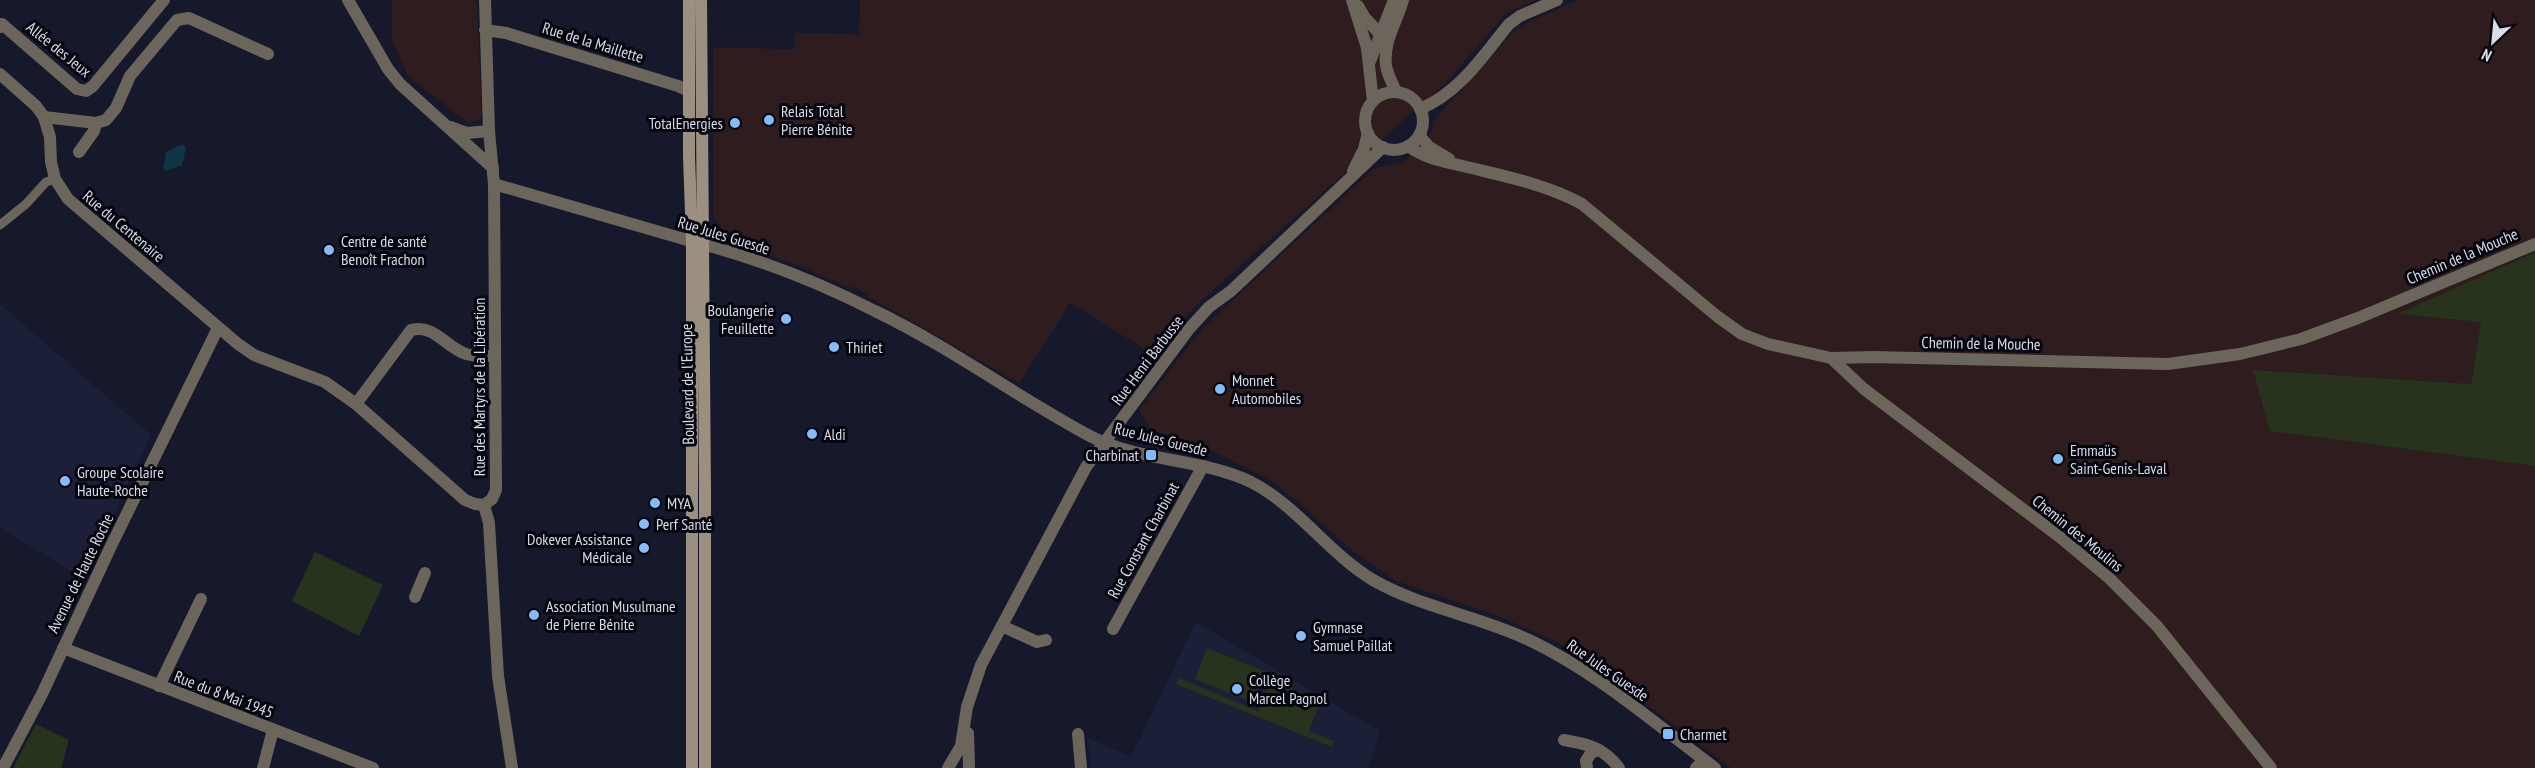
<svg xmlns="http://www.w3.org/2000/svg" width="2535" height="768" viewBox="0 0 2535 768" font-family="'PT Sans Narrow',sans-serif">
	<rect width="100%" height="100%" fill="#16192c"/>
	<!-- built -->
	<g fill="#1b1f38">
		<polygon points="0,304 151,435 84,579 0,528"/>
		<polygon points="1196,622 1380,731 1368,768 1091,768 1088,738 1131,757"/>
	</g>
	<!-- industrial -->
	<g fill="#2f1c1e">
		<polygon points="392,0 477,0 482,117 469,124 408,76 392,39"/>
		<polygon points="860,0 1537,0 1506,13 1449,80 1193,308 1156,356 1070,303 1019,383 869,297 854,286 852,289 797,265 734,243 713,216 713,48 795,49 795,33 859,34"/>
		<polygon points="1578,0 2535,0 2535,252 2400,314 2481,322 2471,384 2254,370 2271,431 2535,466 2535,768 1731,768 1599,669 1555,641 1496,615 1396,581 1353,551 1277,484 1215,452 1150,429 1139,410 1204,327 1373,169 1403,163 1432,132 1434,120 1518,27"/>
	</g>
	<!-- green -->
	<g fill="#27331c">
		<polygon points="2535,252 2535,466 2270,431 2253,370 2471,384 2481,322 2398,314"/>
		<polygon points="315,552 383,585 359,636 292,601"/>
		<polygon points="1207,648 1267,672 1254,703 1195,679"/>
		<polygon points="1178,678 1258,711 1271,680 1321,701 1309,731 1334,741 1332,747 1176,684"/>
		<polygon points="36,724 69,740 61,768 13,768"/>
	</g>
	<!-- water -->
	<polygon fill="#0f3547" points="178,146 183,145 186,148 182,165 165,171 163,168 166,152"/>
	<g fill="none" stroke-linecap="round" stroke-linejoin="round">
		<!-- pedestrian -->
		<polyline stroke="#6c655c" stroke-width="9" points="0,225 26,204 46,182 55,179"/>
		<!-- minor -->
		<g stroke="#6c655c" stroke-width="12">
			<polyline points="348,0 388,69 400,84 493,168"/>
			<polyline points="485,0 489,131 494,184 496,490 492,499 484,505 489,523 498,676 512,768"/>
			<polyline points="0,27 2,24 77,89 86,91 93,86 164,0"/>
			<polyline points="485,30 506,33 678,86 689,91"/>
			<polyline points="0,74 36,106 44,117 50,137 51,162 55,179 68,199 238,344 254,355 325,382 356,404 465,500 475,504 484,505"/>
			<path d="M1420,109c39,-16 63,-53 89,-85l11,-8 37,-16"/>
			<polyline points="44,117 96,123 106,120 116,108 130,76 177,20 189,18 268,54"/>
			<polyline points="451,127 467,133 489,131"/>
			<polyline points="79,152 94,131 96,123"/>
			<polyline points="1353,171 1364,149 1368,133"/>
			<polyline points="494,184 701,244"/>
			<polyline points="1831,358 1864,389 2061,538 2110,579 2157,626 2271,768"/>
			<path d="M356,404l55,-74c24,-6 34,17 55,24 8,3 20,2 29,2"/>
			<polyline points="415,597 425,573"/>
			<polyline points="1002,626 1037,642 1046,640"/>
			<polyline points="1113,629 1203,466"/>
			<polyline points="63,648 373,768"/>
			<polyline points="159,686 201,599"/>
			<polyline points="968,733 969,768"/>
			<polyline points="1078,734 1081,768"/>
			<path d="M1564,740c24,4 40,8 55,28"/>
			<polyline points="3,768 42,694 111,546 218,328"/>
			<polyline points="263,768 273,730"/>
			<polyline points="948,768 961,746 967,707 981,665 1086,467 1189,329 1209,307 1231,291 1383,147"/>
			<polyline points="1587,768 1586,761 1591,753 1599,750"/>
			<polyline points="1696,768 1704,760"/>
		</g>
		<!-- tertiary -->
		<g stroke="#6c655c" stroke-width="12">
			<polyline points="1352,0 1367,48 1373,101"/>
			<polyline points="1358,6 1365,18 1385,39"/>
			<polyline points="1370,61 1394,0"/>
			<path d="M1396,92c-3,-8 -9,-18 -10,-27 -3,-23 11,-43 17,-65"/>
			<circle cx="1394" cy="121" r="29"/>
			<polyline points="1419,135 1429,147 1449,159"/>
			<path d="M1408,146c18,13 34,15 55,20 40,10 83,18 119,38l136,113 24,17 26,10 63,14 42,-1 295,7 72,-10 61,-15 57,-21 177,-74"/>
			<path d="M702,244c60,16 118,39 173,67 75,36 142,86 215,125 50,26 111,22 161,46 47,24 77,71 122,98 49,28 106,36 156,60 68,32 126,84 186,128"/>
		</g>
		<!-- secondary -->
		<g stroke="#9b9080" stroke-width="12">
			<polyline points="689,0 689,156 692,241 692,768"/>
			<polyline points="701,0 705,491 705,768"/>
		</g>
	</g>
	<!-- markers -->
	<g fill="#82bcfa" stroke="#04050d" stroke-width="2">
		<circle cx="769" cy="120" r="6"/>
		<circle cx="735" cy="123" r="6"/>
		<circle cx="329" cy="250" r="6"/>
		<circle cx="786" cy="319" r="6"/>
		<circle cx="834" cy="347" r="6"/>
		<circle cx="1220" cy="389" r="6"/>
		<circle cx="812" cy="434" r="6"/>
		<rect x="1145" y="449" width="12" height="12" rx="3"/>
		<circle cx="2058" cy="459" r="6"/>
		<circle cx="65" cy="481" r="6"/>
		<circle cx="655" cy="503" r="6"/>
		<circle cx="644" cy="524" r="6"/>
		<circle cx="644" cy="548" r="6"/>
		<circle cx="534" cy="615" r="6"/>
		<circle cx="1301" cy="636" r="6"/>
		<circle cx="1237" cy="689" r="6"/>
		<rect x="1662" y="728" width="12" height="12" rx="3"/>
	</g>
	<g text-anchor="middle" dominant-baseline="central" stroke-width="6" stroke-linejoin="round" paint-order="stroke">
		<!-- street labels -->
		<g font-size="16" fill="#d9dcea" stroke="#04050d">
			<text transform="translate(593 42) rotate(17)">Rue de la Maillette</text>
			<text transform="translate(59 49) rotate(39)">Allée des Jeux</text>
			<text transform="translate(124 226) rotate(40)">Rue du Centenaire</text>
			<text transform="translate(724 235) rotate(17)">Rue Jules Guesde</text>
			<text transform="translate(2462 256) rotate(-23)">Chemin de la Mouche</text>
			<text transform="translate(1981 343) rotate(1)">Chemin de la Mouche</text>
			<text transform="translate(1147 360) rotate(-53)">Rue Henri Barbusse</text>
			<text transform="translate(687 384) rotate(-91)">Boulevard de l'Europe</text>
			<text transform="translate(479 387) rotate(-90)">Rue des Martyrs de la Libération</text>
			<text transform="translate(1161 439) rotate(14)">Rue Jules Guesde</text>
			<text transform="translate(2078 533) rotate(39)">Chemin des Moulins</text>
			<text transform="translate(1143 540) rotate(-61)">Rue Constant Charbinat</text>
			<text transform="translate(80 573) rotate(-64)">Avenue de Haute Roche</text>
			<text transform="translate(1608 670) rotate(35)">Rue Jules Guesde</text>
			<text transform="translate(224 694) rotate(21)">Rue du 8 Mai 1945</text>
		</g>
		<!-- poi labels -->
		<g font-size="16" fill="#d9dcea" stroke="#04050d" text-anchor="start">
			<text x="781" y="111">Relais Total<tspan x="781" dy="18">Pierre Bénite</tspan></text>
			<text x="723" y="123" text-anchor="end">TotalEnergies</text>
			<text x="341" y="241">Centre de santé<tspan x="341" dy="18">Benoît Frachon</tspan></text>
			<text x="774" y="310" text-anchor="end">Boulangerie<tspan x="774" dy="18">Feuillette</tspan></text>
			<text x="846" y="347">Thiriet</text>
			<text x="1232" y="380">Monnet<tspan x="1232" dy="18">Automobiles</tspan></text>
			<text x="824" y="434">Aldi</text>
			<text x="2070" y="450">Emmaüs<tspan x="2070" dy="18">Saint-Genis-Laval</tspan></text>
			<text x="1139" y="455" text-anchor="end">Charbinat</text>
			<text x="77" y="472">Groupe Scolaire<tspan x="77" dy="18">Haute-Roche</tspan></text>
			<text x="667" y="503">MYA</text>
			<text x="656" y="524">Perf Santé</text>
			<text x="632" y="539" text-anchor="end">Dokever Assistance<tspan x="632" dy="18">Médicale</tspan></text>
			<text x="546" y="606">Association Musulmane<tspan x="546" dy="18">de Pierre Bénite</tspan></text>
			<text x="1313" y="627">Gymnase<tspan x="1313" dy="18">Samuel Paillat</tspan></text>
			<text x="1249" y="680">Collège<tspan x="1249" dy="18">Marcel Pagnol</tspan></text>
			<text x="1680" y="734">Charmet</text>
		</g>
	</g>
	<!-- north arrow -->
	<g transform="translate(2493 42) rotate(206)" stroke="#04050d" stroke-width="4.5" paint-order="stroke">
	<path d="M0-4.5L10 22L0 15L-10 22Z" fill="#d9dcea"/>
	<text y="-9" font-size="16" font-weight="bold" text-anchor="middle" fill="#d9dcea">N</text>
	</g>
</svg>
